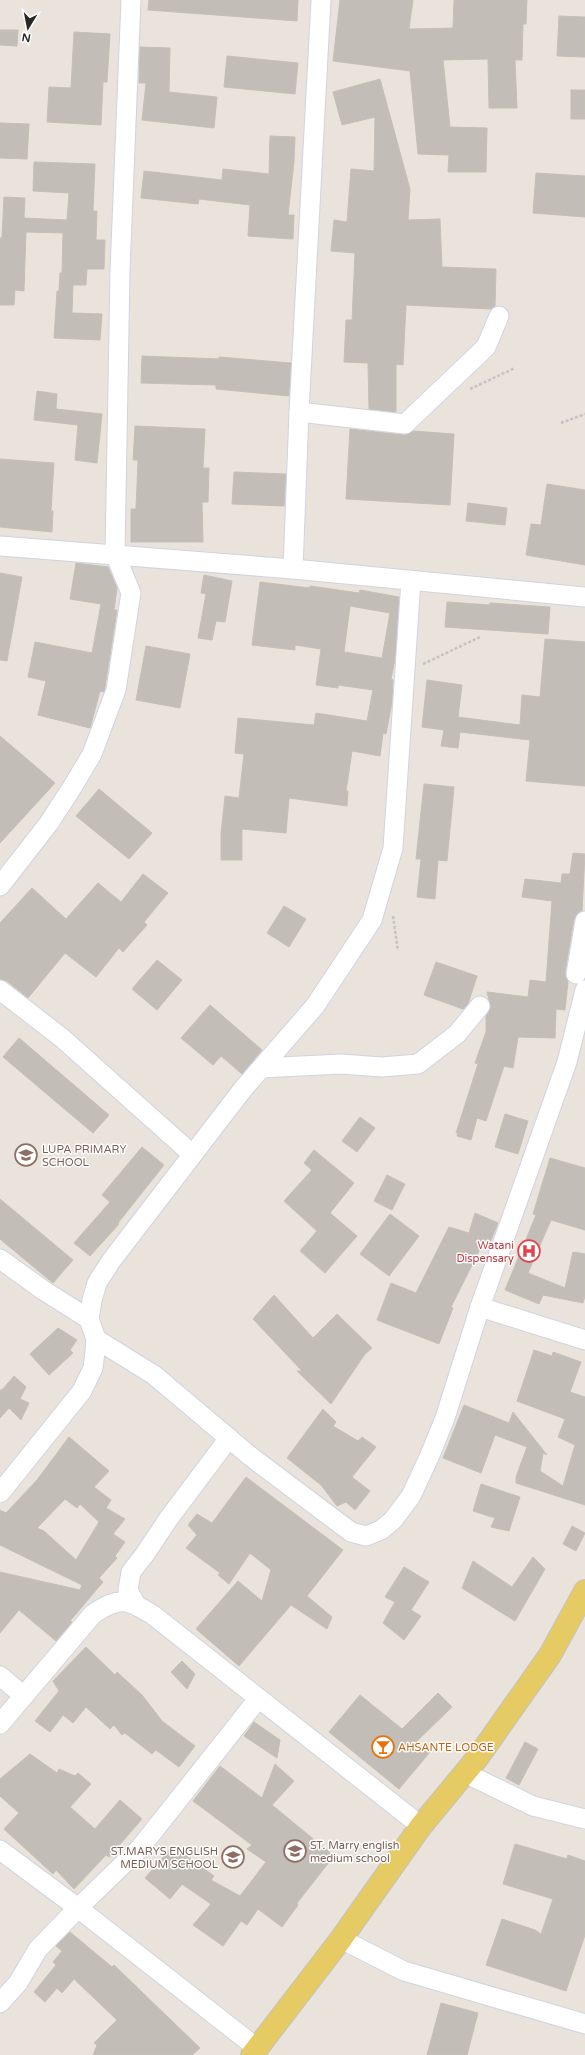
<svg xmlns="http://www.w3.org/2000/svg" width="585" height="2055" viewBox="0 0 585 2055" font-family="'Varela Round',sans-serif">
	<rect width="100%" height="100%" fill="#eae3db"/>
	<!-- building -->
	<g fill="#c2bdb7" stroke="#c5bfb5" fill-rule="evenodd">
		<polygon points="149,0 298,0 297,21 148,10"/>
		<polygon points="340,0 413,0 409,29 453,28 454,0 527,0 526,24 523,24 522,60 515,60 517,108 489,108 488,59 443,60 450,127 487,128 486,172 448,172 449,155 418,154 410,71 333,61"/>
		<polygon points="559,16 585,17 585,57 557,56"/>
		<polygon points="0,30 18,30 17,46 0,45"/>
		<polygon points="74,32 110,34 107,82 103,82 101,125 47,122 49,87 71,88"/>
		<polygon points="140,47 170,48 169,92 217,97 214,128 142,120 146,83 139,83"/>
		<polygon points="227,56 298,63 295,94 224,87"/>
		<polygon points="380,79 410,189 408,220 440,219 442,267 496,269 495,306 491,309 406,305 403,365 396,364 396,412 369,409 368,363 344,362 346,320 352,320 355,253 331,251 334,220 347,222 351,169 374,171 375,117 342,125 333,92"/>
		<rect x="571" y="90" width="14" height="29"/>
		<polygon points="0,123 29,124 27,159 0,158"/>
		<polygon points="270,136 295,137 294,162 288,215 294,215 293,239 248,236 250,205 199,199 198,204 141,198 144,171 222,180 223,169 269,174"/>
		<polygon points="34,162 95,164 93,211 97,211 96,240 105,240 104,269 87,269 86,285 73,285 72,313 102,314 100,340 54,338 57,291 59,291 60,273 62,273 63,233 26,232 24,291 15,290 14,305 0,305 0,238 2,238 4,197 25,198 24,218 67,220 69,193 33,191"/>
		<polygon points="536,173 585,176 585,217 533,213"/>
		<polygon points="142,356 219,359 219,357 291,363 289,396 216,389 216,385 141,383"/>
		<polygon points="37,391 57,394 56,409 102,414 97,463 75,460 78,425 34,420"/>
		<polygon points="135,426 205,429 203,468 209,468 208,502 202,502 203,542 131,542 131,509 136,509 138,460 133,460"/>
		<polygon points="350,429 404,435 413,431 454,434 450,505 346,499"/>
		<polygon points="0,459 54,463 51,511 53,511 52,532 0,527"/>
		<polygon points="234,472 286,474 284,506 232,504"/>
		<polygon points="547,484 585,490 585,565 526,555 531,524 541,525"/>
		<polygon points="468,503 507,508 505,525 466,521"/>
		<polygon points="76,563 108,567 117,588 114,610 117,610 105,687 104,692 100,691 90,728 38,715 46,681 28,677 35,642 92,653 101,604 70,599"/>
		<polygon points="0,573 22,577 7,661 0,660"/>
		<polygon points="204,575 232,581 225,622 216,621 212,640 198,638 206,594 201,593"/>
		<path d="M260,582l50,6v-2l49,7 1,-3 39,7 -4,62 -4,20 2,1 -1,22 -6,32 -3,-1 -3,23 -28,-5 -6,40h2l-1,15 -58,-8 -3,35 -44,-4v31h-21v-26l4,-38 14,2 5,-44 -9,-1 3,-35 76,7 2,-12 51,8 6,-31 -35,-5v3l-22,-3 5,-36 -26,-4v5l-43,-5zM350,606l40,7 -8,45 -38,-6z"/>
		<polygon points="447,602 490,605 490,603 550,607 548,634 445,627"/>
		<polygon points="545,639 585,642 585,786 526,781 530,740 460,732 458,748 441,746 444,730 422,727 427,680 462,685 458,717 520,725 522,695 540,697"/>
		<polygon points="146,646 190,654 180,708 136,700"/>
		<polygon points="0,736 55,783 0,843"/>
		<polygon points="424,784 454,787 447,861 438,860 435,899 417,897 421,859 416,859"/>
		<polygon points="99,789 152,833 129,859 76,816"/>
		<polygon points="573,853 585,854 582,911 577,914 574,919 565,972 568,982 565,1010 556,1009 555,1038 518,1037 513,1068 504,1066 486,1121 477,1118 471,1140 457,1136 458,1133 456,1133 478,1064 475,1063 486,1032 486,1016 491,1008 487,992 528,997 530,980 546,982 552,901 522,897 525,879 561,883 562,874 570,874"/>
		<polygon points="143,874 168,893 144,922 147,925 123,952 119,948 96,977 65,953 28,998 7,981 0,979 0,923 32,888 66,919 98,883 121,902"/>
		<polygon points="284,906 306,919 289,947 267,933"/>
		<polygon points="157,960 182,980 157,1010 132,989"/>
		<polygon points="436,962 477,976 468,1004 463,1009 424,995"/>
		<polygon points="210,1005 262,1050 242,1074 221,1056 213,1065 181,1038"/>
		<polygon points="19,1038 109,1115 93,1133 3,1057"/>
		<polygon points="505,1114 528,1121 518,1154 495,1147"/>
		<polygon points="360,1117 375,1128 357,1152 342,1141"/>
		<polygon points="142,1147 164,1165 118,1223 119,1224 90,1256 74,1243 110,1202 102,1195"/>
		<polygon points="314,1150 354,1183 330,1213 357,1236 325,1273 300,1251 317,1231 284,1201 312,1170 304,1163"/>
		<polygon points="550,1158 585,1168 585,1230 551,1220 528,1273 565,1288 573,1252 585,1254 585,1296 583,1303 543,1295 539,1304 505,1290 536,1215 533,1214"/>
		<polygon points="387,1175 405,1184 392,1210 374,1201"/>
		<polygon points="0,1199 73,1260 53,1283 0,1239"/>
		<polygon points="475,1213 498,1223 489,1245 483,1243 451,1307 453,1308 439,1344 377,1320 391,1283 416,1293 449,1227 469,1233"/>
		<polygon points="390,1214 419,1236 389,1276 360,1254"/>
		<polygon points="274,1295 313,1338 337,1314 372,1348 365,1354 331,1404 297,1371 302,1371 253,1319"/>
		<polygon points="58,1328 77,1340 70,1350 73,1353 49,1375 30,1354"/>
		<polygon points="534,1350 552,1356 553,1352 581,1362 570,1392 585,1397 585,1505 516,1483 516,1477 527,1447 495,1435 481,1473 443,1458 464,1405 509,1423 513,1412 547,1455 543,1453 540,1471 563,1486 575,1445 558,1437 565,1419 517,1401"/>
		<polygon points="14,1376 26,1387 20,1399 29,1403 21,1420 9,1408 0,1418 0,1390 2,1390"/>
		<polygon points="323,1409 336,1422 333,1426 358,1441 362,1437 376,1447 352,1477 370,1491 355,1510 346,1502 337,1506 321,1485 287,1458"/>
		<path d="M69,1437l40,34 -15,16 17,13 -5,8 19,11 -12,15 12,8 -10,14 2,2 -18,20 4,4 -33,39 2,1 -16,19 -37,-31 -19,23v-61l80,18 2,-5 -82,-40v-35l6,3 31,-33zM65,1499l12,9 3,-4 19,18 -23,38 -32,-29 -7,-3z"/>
		<polygon points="246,1477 343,1550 307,1596 332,1617 327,1629 291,1605 239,1666 196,1629 238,1581 262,1601 271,1570 250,1553 229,1584 218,1575 220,1573 186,1548 197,1535 188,1525 197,1514 212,1523"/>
		<polygon points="481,1484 520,1497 509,1531 491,1527 495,1518 473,1511"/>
		<polygon points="572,1526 585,1533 576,1551 563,1544"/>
		<polygon points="533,1557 545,1569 515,1621 462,1588 473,1561 512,1587"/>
		<polygon points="404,1567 429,1582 411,1610 421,1616 404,1640 383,1623 395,1602 385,1597"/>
		<polygon points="86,1647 115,1675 117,1672 142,1695 162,1721 195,1746 179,1767 156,1750 152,1754 125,1733 122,1735 114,1725 110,1729 86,1707 73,1723 63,1715 50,1732 35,1721 59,1691 53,1681"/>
		<polygon points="182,1661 195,1674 187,1689 171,1672"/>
		<polygon points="438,1693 452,1707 416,1742 430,1752 399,1789 329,1732 360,1695 402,1729"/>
		<polygon points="254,1722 280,1740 277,1758 244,1736"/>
		<polygon points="525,1742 538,1749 519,1785 506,1778"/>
		<polygon points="30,1754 57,1773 59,1769 75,1776 78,1773 91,1784 70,1807 95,1829 120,1800 142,1819 109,1857 106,1855 74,1889 56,1870 53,1874 4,1829 19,1813 0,1796 0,1779"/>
		<polygon points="275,1764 294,1781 272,1805 334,1856 297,1903 298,1905 282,1927 258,1909 247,1925 241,1921 223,1946 193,1925 211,1904 182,1884 170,1899 145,1878 173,1846 214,1876 211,1880 240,1896 266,1862 247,1849 252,1845 193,1801 220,1766 262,1798"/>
		<polygon points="515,1844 567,1859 568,1855 585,1861 585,1935 566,1991 486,1965 502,1919 535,1930 541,1934 553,1899 503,1884"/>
		<polygon points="70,1932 112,1967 114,1965 200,2048 192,2055 93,2055 97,2045 94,2043 117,2020 74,1979 62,1993 57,1988 45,2002 34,1992 56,1965 53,1962 62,1951 56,1946"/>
		<polygon points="441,2003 478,2013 467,2055 427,2055"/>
	</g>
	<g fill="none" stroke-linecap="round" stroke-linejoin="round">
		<!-- minor casing -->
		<g stroke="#d0d3e0" stroke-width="21">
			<g id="minor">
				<polyline points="299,412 405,424 486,347 499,316"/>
				<polyline points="0,546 293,569 585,597"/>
				<polyline points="293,569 299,412 321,0"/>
				<polyline points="0,886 49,823 73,786 92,754 116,690 131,593 115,554 120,271 131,0"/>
				<polyline points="576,974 585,921"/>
				<polyline points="0,990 62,1038 192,1154"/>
				<polyline points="261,1068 341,1064 382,1067 418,1064 457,1034 480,1006"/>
				<polyline points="0,1259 43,1290 89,1319"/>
				<polyline points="480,1307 585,1340"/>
				<polyline points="96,1339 154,1375 250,1456 351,1532 366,1536 381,1530 393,1520 411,1496 430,1455 445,1418 480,1307 567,1062 585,990"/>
				<polyline points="0,1493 82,1391 93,1368 95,1352 96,1339 89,1319 92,1300 97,1283 111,1261 243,1089 315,1006 372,920 393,848 411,580"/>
				<polyline points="136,1605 128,1590 131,1572 145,1554 169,1518 229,1438"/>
				<polyline points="0,1676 24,1696"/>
				<path d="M0,1724l93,-110c27,-18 34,-15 60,1l268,211"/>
				<polyline points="465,1773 533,1806 585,1819"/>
				<polyline points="0,1850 78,1908 38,1949 18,1983 0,2003"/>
				<polyline points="341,1939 404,1971 585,2024"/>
				<polyline points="257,2048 78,1908 140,1848 258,1699"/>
			</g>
		</g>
		<!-- major casing -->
		<g stroke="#c3c3c3" stroke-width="24">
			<polyline id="major" points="252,2055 341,1939 421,1826 478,1757 550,1655 585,1591"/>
		</g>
		<!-- path -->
		<g stroke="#c3c3c3" stroke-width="2.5" stroke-dasharray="3 2" stroke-linecap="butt">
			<polyline points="470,389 515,368"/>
			<polyline points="561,423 585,414"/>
			<polyline points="423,664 480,637"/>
			<polyline points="393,916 398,951"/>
		</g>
		<!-- minor -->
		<use href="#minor" stroke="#fff" stroke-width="19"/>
		<!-- major -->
		<use href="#major" stroke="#e6ca64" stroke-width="22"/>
	</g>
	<!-- icons -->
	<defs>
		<g id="school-ring" transform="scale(1.15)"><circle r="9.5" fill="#fff" stroke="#8d6e63" stroke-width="1.5"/><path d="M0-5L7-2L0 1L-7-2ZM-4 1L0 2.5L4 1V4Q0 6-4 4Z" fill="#8d6e63"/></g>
		<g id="hospital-ring" transform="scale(1.15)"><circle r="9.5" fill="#fff" stroke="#e0444e" stroke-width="1.5"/><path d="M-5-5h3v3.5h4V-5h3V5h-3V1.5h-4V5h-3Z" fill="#e0444e"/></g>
		<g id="bar-ring" transform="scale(1.15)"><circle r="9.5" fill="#fff" stroke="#e8710a" stroke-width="1.5"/><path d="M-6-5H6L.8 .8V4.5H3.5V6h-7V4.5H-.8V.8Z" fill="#e8710a"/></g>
	</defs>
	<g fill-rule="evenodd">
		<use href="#school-ring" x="26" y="1155"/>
		<use href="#hospital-ring" x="529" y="1251"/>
		<use href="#bar-ring" x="383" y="1747"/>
		<use href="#school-ring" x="295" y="1851"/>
		<use href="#school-ring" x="233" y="1857"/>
	</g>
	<g text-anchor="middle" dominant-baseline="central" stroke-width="3" stroke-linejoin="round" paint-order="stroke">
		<!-- education labels -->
		<g font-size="11" fill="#785e54" stroke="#fff" text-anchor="start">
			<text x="42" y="1149">LUPA PRIMARY<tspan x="42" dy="13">SCHOOL</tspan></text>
			<text x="310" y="1845">ST. Marry english<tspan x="310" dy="13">medium school</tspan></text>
			<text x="218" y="1851" text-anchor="end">ST.MARYS ENGLISH<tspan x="218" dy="13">MEDIUM SCHOOL</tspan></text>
		</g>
		<!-- health labels -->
		<g font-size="11" fill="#be3a42" stroke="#fff" text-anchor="end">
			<text x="514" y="1245">Watani<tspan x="514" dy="13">Dispensary</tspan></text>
		</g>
		<!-- food labels -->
		<g font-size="11" fill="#c56008" stroke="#fff" text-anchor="start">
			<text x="398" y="1747">AHSANTE LODGE</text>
		</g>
	</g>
	<!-- north arrow -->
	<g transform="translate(28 28) rotate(190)" stroke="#ffffff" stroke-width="3" paint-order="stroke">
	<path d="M0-3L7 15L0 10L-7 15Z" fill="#282828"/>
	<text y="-6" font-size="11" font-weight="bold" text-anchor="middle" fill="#282828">N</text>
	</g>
</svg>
